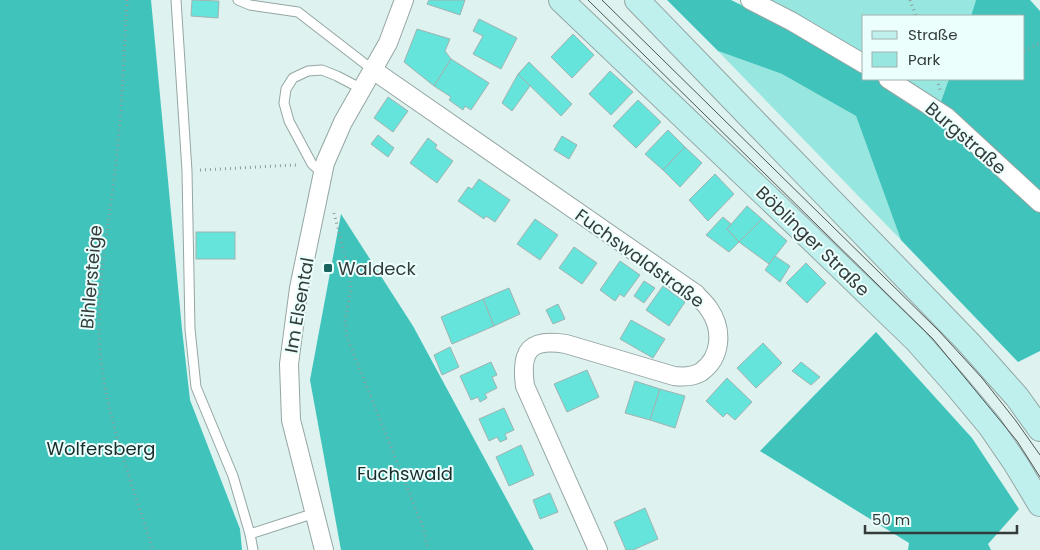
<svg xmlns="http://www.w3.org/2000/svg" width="1040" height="550" viewBox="0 0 1040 550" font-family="Poppins,sans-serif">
	<rect width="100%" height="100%" fill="#def2ef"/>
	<!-- green -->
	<g fill="#97e6df">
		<polygon points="761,0 976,0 971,16 864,16 864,57"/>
		<polygon points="718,51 782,74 856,116 901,240"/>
		<polygon points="902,79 949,79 939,107"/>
	</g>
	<!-- forest -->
	<g fill="#3fc3bb">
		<polygon points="0,0 151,0 182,329 190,400 240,529 242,550 0,550"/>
		<polygon points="667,0 731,0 789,28 864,68 864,79 884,79 939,107 949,79 1024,79 1024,16 971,16 976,0 1030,0 1040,11 1040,351 1018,362 901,240 856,116 782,74 718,51"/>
		<polygon points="341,214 413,326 534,550 341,550 310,380"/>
		<polygon points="876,332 972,438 1019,509 988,544 991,550 908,550 909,543 760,451"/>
	</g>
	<!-- building -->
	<g fill="#65e4db" stroke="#a0b3b1">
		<polygon points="192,0 219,1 218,18 191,16"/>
		<polygon points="429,0 465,0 460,15 427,4"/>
		<polygon points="479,19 517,38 501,69 473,54 483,36 473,31"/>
		<polygon points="417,29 450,39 445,51 451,59 434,86 404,62"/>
		<polygon points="573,34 594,55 572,78 551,57"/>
		<polygon points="451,59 489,83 471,110 465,106 463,110 449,100 451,97 434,86"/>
		<polygon points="529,62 572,104 561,116 518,74"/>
		<polygon points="610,71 633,92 611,115 589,94"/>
		<polygon points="518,74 530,86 512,111 502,103"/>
		<polygon points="388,97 408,111 393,132 374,118"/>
		<polygon points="638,100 661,122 636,148 613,126"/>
		<polygon points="668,130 685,147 663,170 645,154"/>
		<polygon points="378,135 394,148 388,157 371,144"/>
		<polygon points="562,136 577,145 569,159 554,150"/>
		<polygon points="428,138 437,145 435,148 453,161 437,183 410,163"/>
		<polygon points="685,147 702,163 680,187 663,170"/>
		<polygon points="715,174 734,194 708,221 689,200"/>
		<polygon points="479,179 510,200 495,222 486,216 484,219 458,201 468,187 472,189"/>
		<polygon points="747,206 762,219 739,242 727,229"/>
		<polygon points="723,217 731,224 727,229 739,242 729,252 706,235"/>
		<polygon points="535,219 558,235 540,260 517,244"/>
		<polygon points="762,219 787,241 769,264 739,242"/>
		<rect x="196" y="232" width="39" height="27"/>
		<polygon points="574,247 597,263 582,284 559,268"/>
		<polygon points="775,256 790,266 780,282 765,270"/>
		<polygon points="620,261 640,275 624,297 620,294 615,301 600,290"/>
		<polygon points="806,263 826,283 807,303 786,283"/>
		<polygon points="644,281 655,288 644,303 634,296"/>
		<polygon points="663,286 685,302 669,326 646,310"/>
		<polygon points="509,288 520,314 494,326 483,299"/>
		<polygon points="483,299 494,326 452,344 441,317"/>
		<polygon points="558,304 565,319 553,324 546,310"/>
		<polygon points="631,320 665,339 653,358 620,339"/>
		<polygon points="763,343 782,363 756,388 737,368"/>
		<polygon points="450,347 459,367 442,375 434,355"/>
		<polygon points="491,362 497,375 492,377 497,388 485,394 487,398 480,402 478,397 471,400 460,376"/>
		<polygon points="801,362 820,377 811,385 792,371"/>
		<polygon points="587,370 599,397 567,412 554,384"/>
		<polygon points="727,378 752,402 735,420 727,413 723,417 706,401"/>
		<polygon points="635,381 660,389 650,420 625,413"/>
		<polygon points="660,389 685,396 675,428 650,420"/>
		<polygon points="504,408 514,430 505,434 507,439 500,442 497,437 489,441 479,419"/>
		<polygon points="521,445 534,475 509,486 496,457"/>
		<polygon points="550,493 558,512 540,519 533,500"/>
		<polygon points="645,508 658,539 633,550 626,550 614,522"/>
	</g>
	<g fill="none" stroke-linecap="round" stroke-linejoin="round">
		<!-- lane casing -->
		<g stroke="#94a6a4" stroke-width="11">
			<g id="lane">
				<polyline points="176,0 187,171 190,329 196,387 233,476 250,534 253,550"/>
				<polyline points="238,0 250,5 298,12 373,70"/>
				<polyline points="323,174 312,164 289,121 284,103 286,89 293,78 308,71 322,70 337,76 362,89"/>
				<polyline points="250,534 315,513"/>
			</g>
		</g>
		<!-- street casing -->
		<g stroke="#94a6a4" stroke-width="20">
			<g id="street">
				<polyline points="750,0 791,21 864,64"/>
				<path d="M373,70l323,224c4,5 10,10 13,15 14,20 13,48 -8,63 -8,5 -18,5 -27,4l-108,-32c-36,-6 -46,6 -41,42l73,164"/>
				<polyline points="888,79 947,117 1040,203"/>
				<polyline points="324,550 291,420 289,364 299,288 325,163 343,122 388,43 404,0"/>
			</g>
		</g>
		<!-- secondary casing -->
		<g stroke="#94a6a4" stroke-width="26">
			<g id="secondary">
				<polyline points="561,0 798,226 916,340 955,384 990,426 1016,464 1040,504"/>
				<polyline points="637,0 968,342 1017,397 1040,429"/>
			</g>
		</g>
		<!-- path -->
		<g stroke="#8e9c9a" stroke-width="3" stroke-dasharray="1 4" stroke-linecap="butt">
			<path d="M127,0c-3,54 -5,108 -11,162 -6,55 -18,113 -17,169 1,73 33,150 54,219"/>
			<polyline points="910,0 916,16"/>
			<polyline points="1024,51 1040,43"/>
			<polyline points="937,79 940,90"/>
			<polyline points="200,170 296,165"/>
			<polyline points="334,213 347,264 351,288 345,320 347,337 423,527 428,550"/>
		</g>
		<!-- lane -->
		<use href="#lane" stroke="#fff" stroke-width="9"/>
		<!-- street -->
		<use href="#street" stroke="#fff" stroke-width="18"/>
		<!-- secondary -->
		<use href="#secondary" stroke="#bff0ed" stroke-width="24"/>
		<!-- tram -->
		<g stroke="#4d5756" stroke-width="1">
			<polyline points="588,0 933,339 1017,441 1040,477"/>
			<polyline points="602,0 939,331 982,378 1016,421 1040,455"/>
		</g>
	</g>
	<!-- markers -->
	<rect fill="#186560" stroke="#ebfffd" stroke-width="2" x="323" y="263" width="10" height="10" rx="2.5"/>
	<g text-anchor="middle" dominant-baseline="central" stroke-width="4" stroke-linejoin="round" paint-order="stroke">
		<!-- street labels -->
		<g font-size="18" fill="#343c3b" stroke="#ebfffd">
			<text transform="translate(966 138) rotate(41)">Burgstraße</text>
			<text transform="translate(813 241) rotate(44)">Böblinger Straße</text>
			<text transform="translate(640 258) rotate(36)">Fuchswaldstraße</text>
			<text transform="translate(91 277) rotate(-85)">Bihlersteige</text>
			<text transform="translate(299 305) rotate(-80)">Im Elsental</text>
		</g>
		<!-- poi labels -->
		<g font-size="18" fill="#343c3b" stroke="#ebfffd" text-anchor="start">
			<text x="338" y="268">Waldeck</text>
		</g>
		<!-- park labels -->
		<g font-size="18" fill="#182e2c" stroke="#ebfffd">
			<text x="101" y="448">Wolfersberg</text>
			<text x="405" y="473">Fuchswald</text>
		</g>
	</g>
	<!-- legend -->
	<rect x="862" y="15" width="162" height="65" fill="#ebfffd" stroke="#a2b1af"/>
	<rect x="872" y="31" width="25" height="8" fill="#bff0ed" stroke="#a2b1af"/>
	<text x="908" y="40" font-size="15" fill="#343c3b">Straße</text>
	<rect x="872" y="52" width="25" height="15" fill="#97e6df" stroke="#a2b1af"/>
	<text x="908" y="65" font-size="15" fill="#343c3b">Park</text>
	<!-- scale -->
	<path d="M865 525v8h152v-8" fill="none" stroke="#343c3b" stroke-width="2.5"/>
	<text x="872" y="525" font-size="15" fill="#343c3b" stroke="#ebfffd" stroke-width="4" paint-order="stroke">50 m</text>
</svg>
